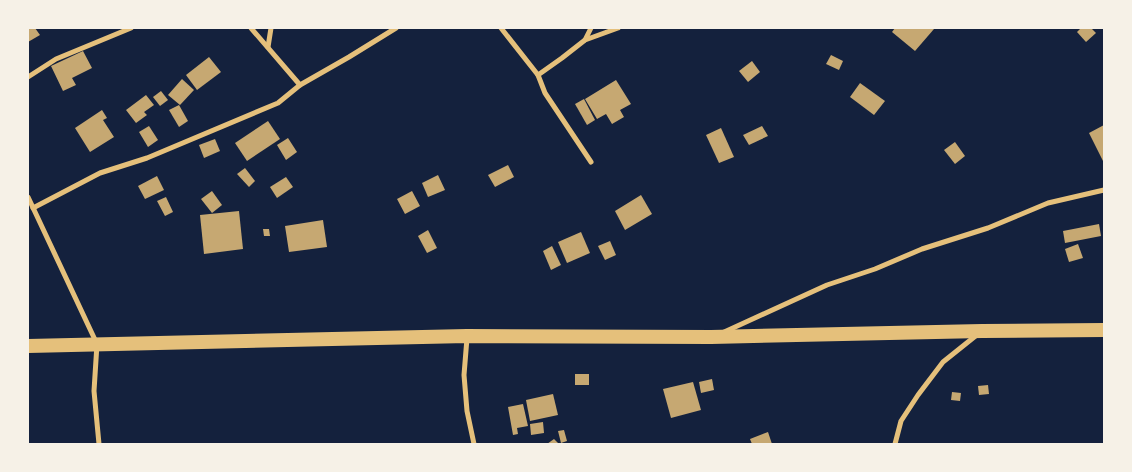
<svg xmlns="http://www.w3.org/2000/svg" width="1132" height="472" viewBox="0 0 1132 472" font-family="Ubuntu,sans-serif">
	<rect width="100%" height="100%" fill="#14213d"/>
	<!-- building -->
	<g fill="#c6a872">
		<polygon points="28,28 35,28 40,35 28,42"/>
		<polygon points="895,28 931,28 934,29 915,51 892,32"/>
		<polygon points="1081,28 1091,28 1096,33 1086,42 1077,32"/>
		<polygon points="83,51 92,68 72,78 76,85 63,91 51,66"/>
		<polygon points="831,55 843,61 839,70 826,64"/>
		<polygon points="209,57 221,72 197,90 186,75"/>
		<polygon points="752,61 760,72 748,82 739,71"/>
		<polygon points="182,79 194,90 180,105 168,95"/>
		<polygon points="616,80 631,104 620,110 624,117 612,124 606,114 597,119 585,99"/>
		<polygon points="860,83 885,101 874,115 850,97"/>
		<polygon points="161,91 168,100 160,106 153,97"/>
		<polygon points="146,95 154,105 144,112 147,115 136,123 126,110"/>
		<polygon points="584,99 595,120 587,125 575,104"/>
		<polygon points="179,105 188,121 179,127 169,110"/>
		<polygon points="102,110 107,118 103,120 114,137 90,152 75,128"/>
		<polygon points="268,121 280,139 247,161 235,143"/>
		<polygon points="1104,125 1104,163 1089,133"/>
		<polygon points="149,126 158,140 148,147 139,132"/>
		<polygon points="762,126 768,136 749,145 743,135"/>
		<polygon points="721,128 734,157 719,163 706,135"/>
		<polygon points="288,138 297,152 286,160 277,145"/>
		<polygon points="215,139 220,151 204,158 199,145"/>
		<polygon points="955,142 965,156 955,164 944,150"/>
		<polygon points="508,165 514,177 495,187 488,175"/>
		<polygon points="245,168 255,181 249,187 237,174"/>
		<polygon points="438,175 445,190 428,197 422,183"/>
		<polygon points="157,176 164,190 145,199 138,186"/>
		<polygon points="286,177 293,187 277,198 270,187"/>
		<polygon points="212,191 222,205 212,213 201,199"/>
		<polygon points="412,191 420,206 405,214 397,199"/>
		<polygon points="641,195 652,214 625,230 615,211"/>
		<polygon points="166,197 173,212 165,216 157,201"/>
		<polygon points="239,211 243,249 204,254 200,215"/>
		<polygon points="323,220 327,247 289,252 285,226"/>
		<polygon points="1099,224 1101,236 1065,243 1063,231"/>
		<polygon points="263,229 269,229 270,236 264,236"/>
		<polygon points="428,230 437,248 427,253 418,236"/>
		<polygon points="581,232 590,253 567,263 558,242"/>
		<polygon points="610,241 616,255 605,260 598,246"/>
		<polygon points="1078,244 1083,258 1069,262 1065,249"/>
		<polygon points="552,246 561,265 551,270 543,251"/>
		<rect x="575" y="374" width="14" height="11"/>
		<polygon points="712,379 714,390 701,393 699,382"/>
		<polygon points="693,382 701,410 671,418 663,389"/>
		<polygon points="988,385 989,394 979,395 978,386"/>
		<polygon points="952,392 961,393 960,401 951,400"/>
		<polygon points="553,394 558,415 530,421 526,400"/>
		<polygon points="523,404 528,426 517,428 518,434 513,435 508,407"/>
		<polygon points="543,422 544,433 531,435 530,424"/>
		<polygon points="564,430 567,441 561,443 558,431"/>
		<polygon points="768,432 772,444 752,444 750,439"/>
		<polygon points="554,439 559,444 547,444"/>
	</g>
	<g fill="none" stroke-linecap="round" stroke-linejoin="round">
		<!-- minor -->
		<g stroke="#e5c07b" stroke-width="5">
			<polyline points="501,28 538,75 545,93 591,162"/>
			<polyline points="585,40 591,28"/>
			<polyline points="268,47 271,28"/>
			<polyline points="538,75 562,58 585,40 618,28"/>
			<polyline points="28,77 56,59 131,28"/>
			<polyline points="300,85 349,57 396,28"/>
			<polyline points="28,197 97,344 94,391 99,444"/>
			<polyline points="33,208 100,173 147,158 278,103 300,85 251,28"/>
			<polyline points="722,333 827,285 875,269 922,249 988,228 1048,203 1104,190"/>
			<polyline points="467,338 464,375 467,411 474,444"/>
			<polyline points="895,444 901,421 918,395 943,362 978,334"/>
		</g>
		<!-- trunk -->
		<polyline stroke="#e5c07b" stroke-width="14" points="28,346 467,336 711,337 982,331 1104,330"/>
	</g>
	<!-- border -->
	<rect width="1132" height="472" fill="none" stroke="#f6f1e7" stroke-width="58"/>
</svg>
